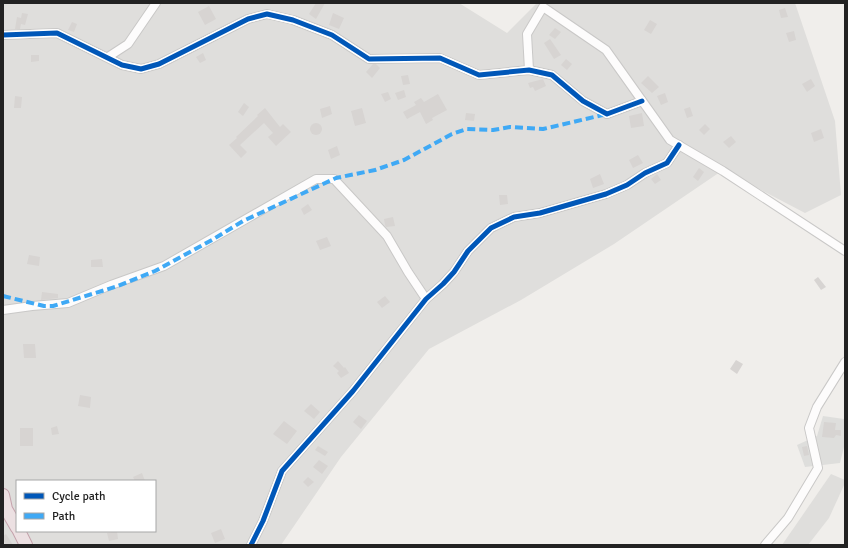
<svg xmlns="http://www.w3.org/2000/svg" width="848" height="548" viewBox="0 0 848 548" font-family="Signika,sans-serif">
	<rect width="100%" height="100%" fill="#f0eeeb"/>
	<!-- residential -->
	<g fill="#dfdedc" fill-rule="evenodd">
		<path d="M3,3h456l48,30 30,-30h258l40,118 6,74 -36,18 -82,-43 -109,74 -93,56 -92,49 -88,108 -60,88h-278zM17,481h138v50h-138z"/>
		<polygon points="831,474 845,480 845,483 829,518 808,545 782,545"/>
	</g>
	<!-- religious -->
	<polygon fill="#dededc" points="823,416 844,419 845,443 840,463 805,467 797,445 817,436"/>
	<!-- building -->
	<g fill="#d7d4d2">
		<polygon points="316,3 325,3 316,19 309,14"/>
		<polygon points="209,6 216,19 205,25 198,12"/>
		<polygon points="785,8 788,17 781,18 779,10"/>
		<polygon points="22,13 28,14 25,25 21,24 20,29 15,29 17,17 21,18"/>
		<polygon points="333,13 344,18 339,29 329,25"/>
		<polygon points="650,20 657,24 651,34 644,30"/>
		<polygon points="72,22 77,24 74,32 68,30"/>
		<polygon points="555,28 561,32 555,39 549,35"/>
		<polygon points="794,31 796,40 789,42 786,33"/>
		<polygon points="550,39 561,55 554,59 544,43"/>
		<polygon points="203,53 206,60 200,63 196,57"/>
		<polygon points="31,55 39,55 39,61 31,62"/>
		<polygon points="566,59 572,64 567,70 561,65"/>
		<polygon points="373,64 376,64 380,68 372,78 366,72"/>
		<polygon points="408,75 410,84 403,85 401,76"/>
		<polygon points="648,76 659,87 652,93 641,83"/>
		<polygon points="543,79 546,86 535,91 533,87 530,88 528,83"/>
		<polygon points="811,79 815,86 807,92 802,84"/>
		<polygon points="404,90 406,97 398,100 395,93"/>
		<polygon points="388,92 391,99 385,102 381,94"/>
		<polygon points="665,93 668,102 661,105 657,96"/>
		<polygon points="438,94 447,110 432,118 433,120 426,124 420,112 407,119 403,112 416,105 414,102 421,98 424,102"/>
		<polygon points="15,96 22,97 21,108 14,108"/>
		<polygon points="244,103 249,107 243,116 238,112"/>
		<polygon points="330,106 332,114 322,118 320,109"/>
		<polygon points="690,107 693,116 687,118 684,109"/>
		<polygon points="265,108 280,127 283,124 291,132 276,146 268,137 273,133 264,123 240,145 247,152 241,158 229,145 237,138 236,137 258,116 257,115"/>
		<polygon points="362,108 366,123 355,126 351,111"/>
		<polygon points="466,113 475,114 474,121 465,120"/>
		<polygon points="642,113 644,126 631,128 629,116"/>
		<circle cx="316" cy="129" r="6"/>
		<polygon points="705,124 710,129 704,135 699,130"/>
		<polygon points="821,129 824,138 814,142 811,133"/>
		<polygon points="731,136 736,142 729,148 723,142"/>
		<polygon points="337,146 340,155 331,159 328,150"/>
		<polygon points="638,155 643,163 633,168 629,160"/>
		<polygon points="699,168 704,172 698,181 693,177"/>
		<polygon points="600,174 604,184 593,188 590,179"/>
		<polygon points="657,174 661,180 655,184 651,179"/>
		<polygon points="499,195 507,195 508,204 500,205"/>
		<polygon points="308,204 312,210 304,215 301,209"/>
		<polygon points="393,217 395,226 386,227 385,225 384,219"/>
		<polygon points="327,237 331,246 320,250 316,241"/>
		<polygon points="29,255 40,257 39,266 27,264"/>
		<polygon points="102,259 103,267 91,267 91,260"/>
		<polygon points="818,277 826,287 821,290 814,280"/>
		<polygon points="42,292 58,294 58,298 41,300"/>
		<polygon points="385,296 390,302 382,308 377,302"/>
		<polygon points="23,344 35,344 36,358 24,358"/>
		<polygon points="736,360 743,364 737,374 730,369"/>
		<polygon points="338,361 344,368 345,367 349,373 341,378 337,373 339,371 333,366"/>
		<polygon points="80,395 91,397 90,408 78,406"/>
		<polygon points="311,404 320,412 314,419 304,411"/>
		<polygon points="359,415 367,421 361,429 353,422"/>
		<polygon points="284,421 297,431 287,444 273,434"/>
		<polygon points="824,422 836,423 835,430 841,430 841,436 836,435 834,438 822,437"/>
		<polygon points="57,426 59,434 52,435 51,428"/>
		<rect x="20" y="428" width="13" height="18"/>
		<polygon points="318,446 328,452 325,456 315,450"/>
		<polygon points="807,446 809,455 804,456 802,447"/>
		<polygon points="319,460 328,466 322,474 313,467"/>
		<polygon points="142,473 145,481 135,481 133,477"/>
		<polygon points="308,477 314,482 308,487 303,482"/>
		<polygon points="221,529 225,539 215,543 211,533"/>
		<polygon points="117,531 118,539 109,541 107,533"/>
		<polygon points="6,534 13,545 6,545 3,540 3,536"/>
	</g>
	<g fill="none" stroke-linecap="round" stroke-linejoin="round">
		<!-- minor casing -->
		<g stroke="#c9c8c7" stroke-width="10">
			<g id="minor">
				<polyline points="3,35 57,33 122,65 141,69 159,64 248,19 267,14 293,20 332,35 369,59 440,58 479,75 529,70 552,75 583,101 607,114 642,101"/>
				<polyline points="108,57 128,44 156,3"/>
				<polyline points="529,70 527,34 543,7 606,50 670,140 723,171 845,251"/>
				<polyline points="3,310 32,306 68,303 111,285 164,266 316,179 334,179 387,236 408,272 426,299"/>
				<polyline points="251,545 263,521 282,471 353,391 426,299 443,284 454,272 468,251 491,228 514,217 540,213 606,194 627,185 645,173 667,163 679,145"/>
				<polyline points="765,545 788,518 818,468 809,428 817,407 845,362"/>
			</g>
		</g>
		<!-- highway casing -->
		<g stroke="#c5a2ac" stroke-width="14">
			<g id="highway">
				<polyline points="3,495 6,509 17,528"/>
				<polyline points="19,531 26,545"/>
			</g>
		</g>
		<!-- minor -->
		<use href="#minor" stroke="#fdfcfc" stroke-width="8"/>
		<!-- highway -->
		<use href="#highway" stroke="#ece0e2" stroke-width="12"/>
		<!-- quiet -->
		<polyline stroke="#3fa9f5" stroke-width="4" stroke-dasharray="8 4" stroke-linecap="butt" points="3,296 44,306 53,306 118,286 155,271 212,240 243,221 336,178 375,170 404,160 452,134 467,129 493,130 510,127 543,129 607,114"/>
		<!-- cycleway casing -->
		<g stroke="#fff" stroke-width="8">
			<g id="cycleway">
				<polyline points="3,35 57,33 122,65 141,69 159,64 248,19 267,14 293,20 332,35 369,59 440,58 479,75 529,70 552,75 583,101 607,114 642,101"/>
				<polyline points="251,545 263,521 282,471 353,391 426,299 443,284 454,272 468,251 491,228 514,217 540,213 606,194 627,185 645,173 667,163 679,145"/>
			</g>
		</g>
		<!-- cycleway -->
		<use href="#cycleway" stroke="#0057b8" stroke-width="5"/>
	</g>
	<!-- border -->
	<rect width="848" height="548" fill="none" stroke="#222222" stroke-width="8"/>
	<!-- legend -->
	<rect x="16" y="480" width="140" height="52" fill="#ffffff" stroke="#a7a7a7"/>
	<rect x="24" y="493" width="20" height="6" fill="#0057b8" stroke="#a7a7a7"/>
	<text x="52" y="500" font-size="12" fill="#222222">Cycle path</text>
	<rect x="24" y="513" width="20" height="6" fill="#3fa9f5" stroke="#a7a7a7"/>
	<text x="52" y="520" font-size="12" fill="#222222">Path</text>
</svg>
